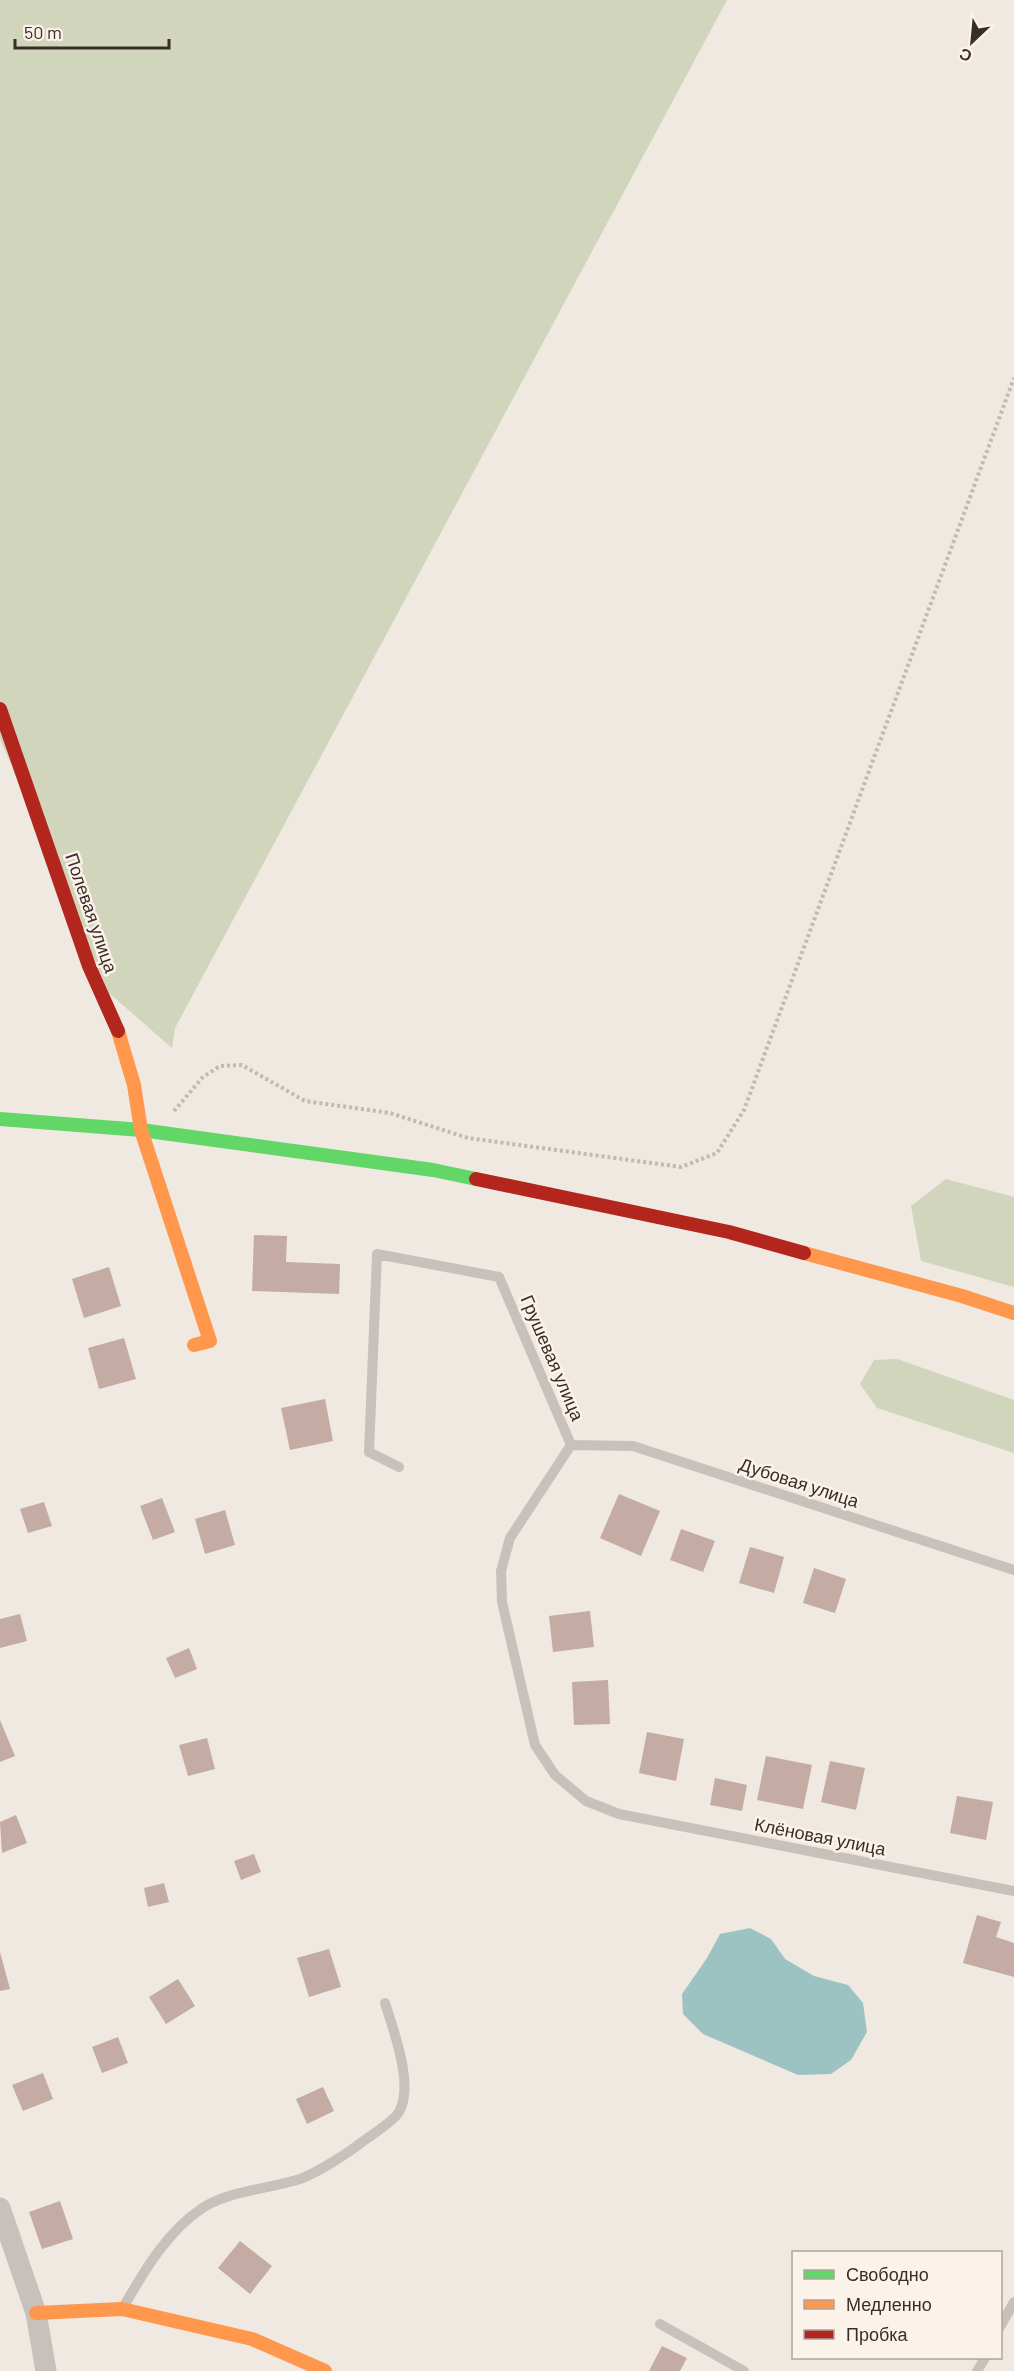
<svg xmlns="http://www.w3.org/2000/svg" width="1014" height="2371" font-family="Barlow,sans-serif">
<style>
.green{fill:#d1d5bb}
.water{fill:#9cc3c2}
.building{fill:#c4aba3}
.lines{fill:none;stroke-linecap:round;stroke-linejoin:round}
.path{stroke:#c1b9b3;stroke-width:4;stroke-dasharray:3 3;stroke-linecap:butt}
.lane{stroke:#c8c1bb;stroke-width:10}
.street{stroke:#c8c1bb;stroke-width:21}
.fast{stroke:#63d668;stroke-width:14}
.slow{stroke:#ff974d;stroke-width:14}
.jam{stroke:#b3261e;stroke-width:14}
.labels{text-anchor:middle;stroke-width:5;stroke-linejoin:round;paint-order:stroke}
.street-label{font-size:18px;fill:#3a2d28;stroke:#fbf3ea}
</style>
<rect width="100%" height="100%" fill="#efe9e2"/>
<!-- green -->
<path class="green" d="M0 0H727L175 1028 172 1048 109 993 0 739Z
M946 1179 1014 1197V1287L921 1261 911 1206Z
M897 1359 1014 1400V1453L877 1408 860 1384 874 1360Z"/>
<!-- water -->
<path class="water" d="M750 1928 771 1939 785 1959 814 1976 848 1985 863 2003 867 2032 851 2060 831 2074 798 2075 703 2034 683 2014 682 1994 707 1958 720 1934Z"/>
<!-- building -->
<path class="building" d="M254 1235 287 1236 286 1262 340 1264 339 1294 252 1291Z
M109 1267 121 1306 84 1318 72 1279Z
M124 1338 136 1379 99 1389 88 1348Z
M325 1399 333 1441 290 1450 281 1408Z
M619 1494 660 1511 641 1556 600 1538Z
M162 1498 175 1532 153 1540 140 1506Z
M44 1502 52 1526 28 1533 20 1509Z
M225 1510 235 1545 205 1554 195 1519Z
M681 1529 715 1541 703 1572 670 1560Z
M750 1547 784 1557 774 1593 739 1583Z
M814 1568 846 1579 835 1613 803 1603Z
M590 1611 594 1647 553 1652 549 1616Z
M20 1614 27 1641 0 1648V1619Z
M189 1648 197 1669 175 1678 166 1658Z
M608 1680 610 1724 574 1725 572 1682Z
M0 1720 15 1756 0 1762Z
M647 1732 684 1739 676 1781 639 1773Z
M207 1738 215 1769 188 1776 179 1745Z
M766 1756 812 1765 803 1809 757 1800Z
M830 1761 865 1768 856 1810 821 1802Z
M715 1778 747 1785 742 1811 710 1805Z
M957 1796 993 1802 986 1840 950 1833Z
M16 1815 27 1843 2 1853 0 1822Z
M254 1854 261 1872 241 1880 234 1861Z
M164 1883 169 1902 148 1907 144 1888Z
M977 1915 1001 1922 996 1937 1014 1943V1977L963 1963Z
M329 1949 341 1987 309 1997 297 1958Z
M0 1952 10 1989 0 1991Z
M178 1979 195 2006 166 2024 149 1997Z
M118 2037 128 2063 102 2073 92 2047Z
M43 2073 53 2099 23 2111 12 2085Z
M323 2087 334 2111 307 2124 296 2099Z
M60 2201 73 2239 42 2249 29 2212Z
M240 2241 272 2266 250 2294 218 2268Z
M662 2346 687 2358 680 2371H649Z"/>
<g class="lines">
<!-- path -->
<path class="path" d="M174 1111 203 1077 220 1066 242 1065 305 1101 390 1113 468 1138 681 1167 717 1153 744 1110 1014 378"/>
<!-- lane -->
<path class="lane" d="M571 1445 633 1446 1014 1570
M399 1467 369 1452 377 1254 499 1277 571 1445 510 1538 501 1571 502 1602 535 1745 555 1775 586 1801 619 1814 1014 1891
M124 2306C144 2271 168 2230 204 2207 232 2190 269 2189 300 2179 317 2173 348 2153 362 2142 373 2134 386 2126 395 2117 418 2094 393 2029 385 2003
M660 2324 744 2371
M1000 2327 1014 2302
M977 2371 985 2358"/>
<!-- street -->
<path class="street" d="M0 2208 36 2313 46 2371"/>
<!-- fast -->
<path class="fast" d="M0 1119 141 1130 433 1170 476 1179"/>
<!-- slow -->
<path class="slow" d="M118 1031 134 1085 141 1130 210 1341 194 1345
M804 1253 962 1296 1014 1313
M36 2313 122 2309 252 2339 325 2371"/>
<!-- jam -->
<path class="jam" d="M0 709 89 966 118 1031
M476 1179 729 1232 804 1253"/>
</g>
<g class="labels">
<!-- street labels -->
<g class="street-label">
<text transform="translate(91 913) rotate(71)" y="6">Полевая улица</text>
<text transform="translate(552 1358) rotate(67)" y="6">Грушевая улица</text>
<text transform="translate(799 1483) rotate(18)" y="6">Дубовая улица</text>
<text transform="translate(820 1837) rotate(11)" y="6">Клёновая улица</text>
</g>
</g>
<!-- legend -->
<rect x="792" y="2251" width="210" height="108" fill="#fbf3ea" stroke="#aea49c" stroke-width="1.5"/>
<rect x="804" y="2270" width="30" height="9" fill="#63d668" stroke="#aea49c" stroke-width="1.5"/>
<text x="846" y="2281" font-size="18" fill="#3a2d28">Свободно</text>
<rect x="804" y="2300" width="30" height="9" fill="#ff974d" stroke="#aea49c" stroke-width="1.5"/>
<text x="846" y="2311" font-size="18" fill="#3a2d28">Медленно</text>
<rect x="804" y="2330" width="30" height="9" fill="#b3261e" stroke="#aea49c" stroke-width="1.5"/>
<text x="846" y="2341" font-size="18" fill="#3a2d28">Пробка</text>
<!-- north arrow -->
<g transform="translate(972 42) rotate(206)" stroke="#fbf3ea" stroke-width="4.5" paint-order="stroke">
<path d="M0-4.5L10 22L0 15L-10 22Z" fill="#3a2d28"/>
<text y="-9" font-size="16" font-weight="bold" text-anchor="middle" fill="#3a2d28">С</text>
</g>
<!-- scale -->
<path d="M15 39v9h154v-9" fill="none" stroke="#3a2d28" stroke-width="3"/>
<text x="24" y="39" font-size="18" fill="#3a2d28" stroke="#fbf3ea" stroke-width="4.5" paint-order="stroke">50 m</text>
</svg>
